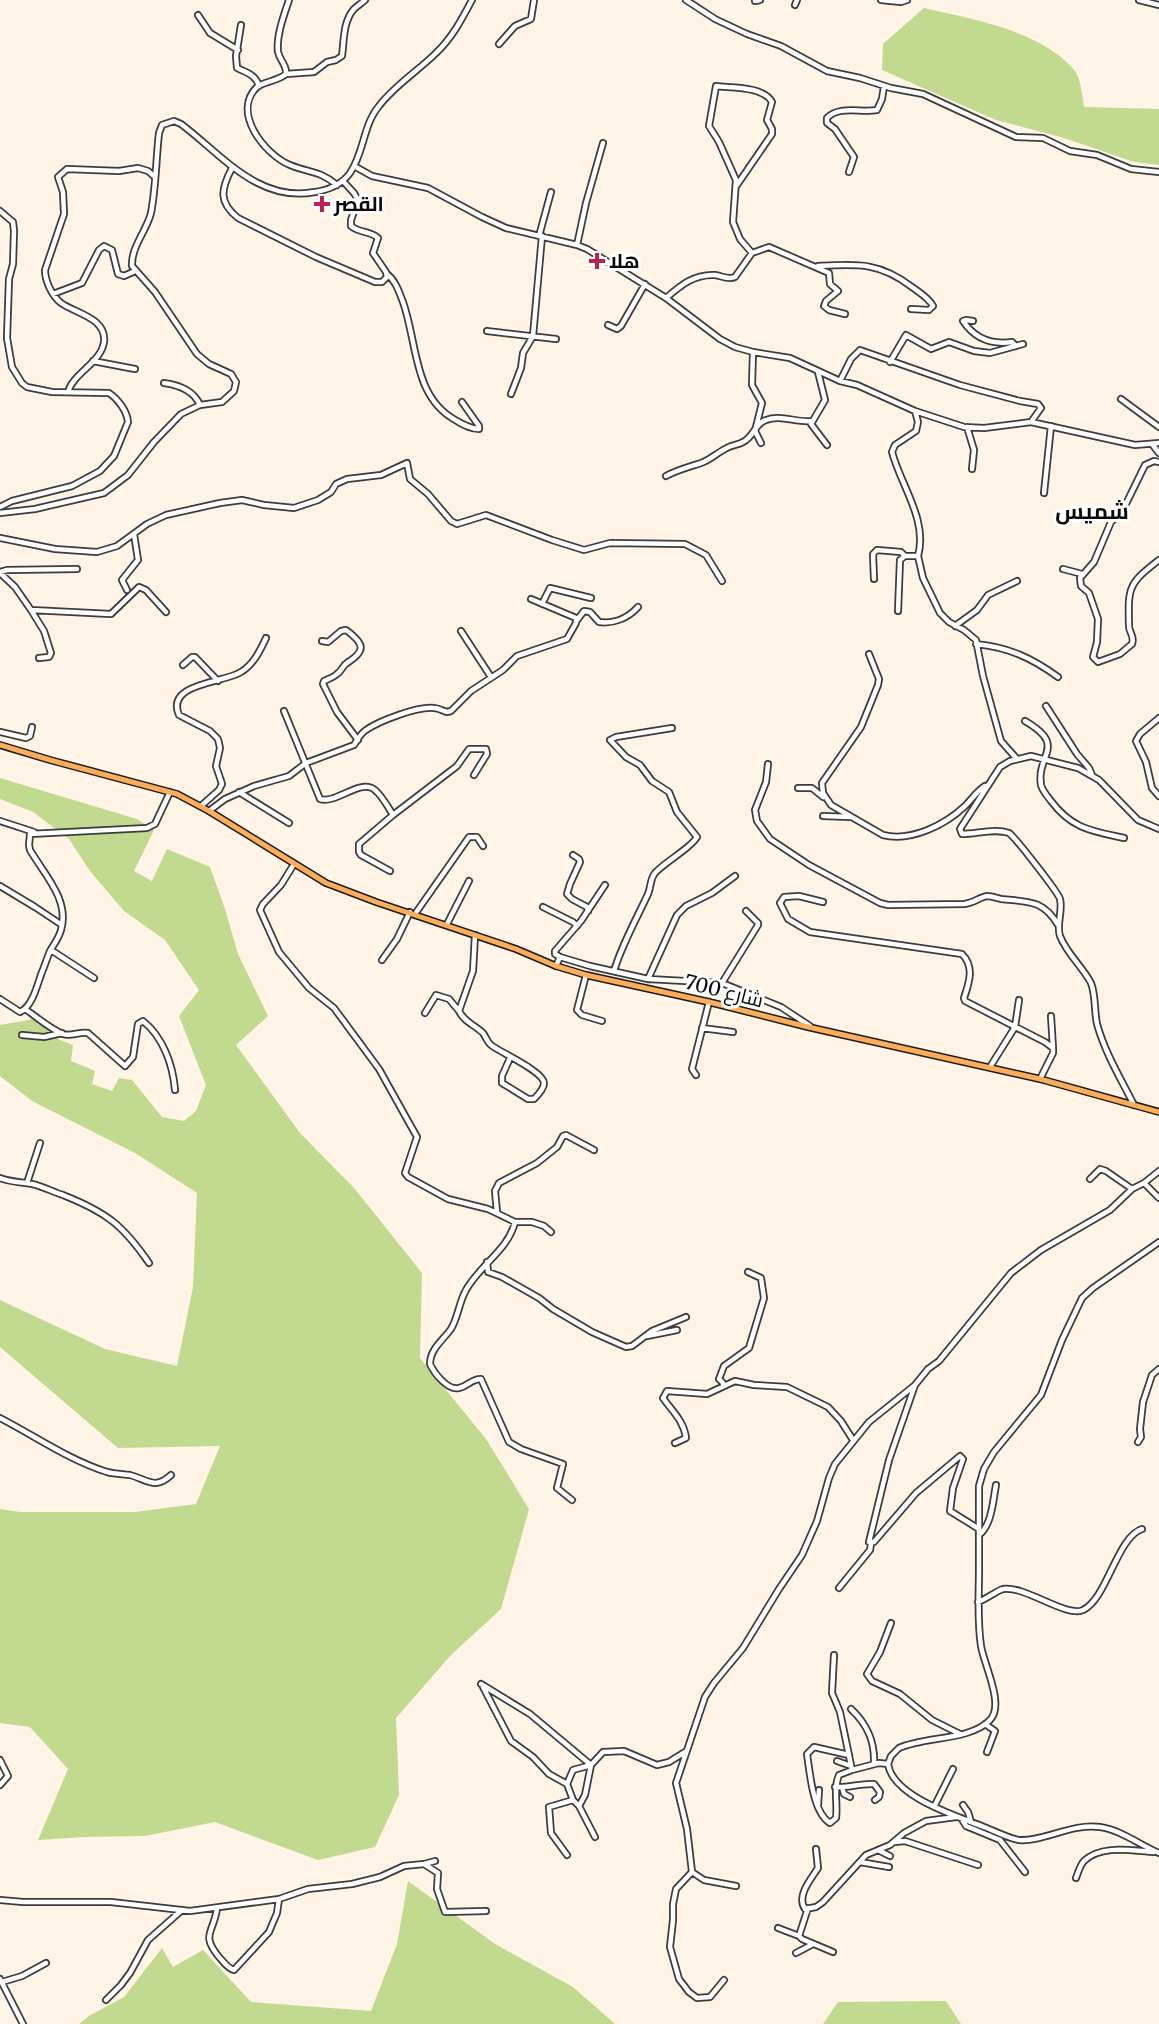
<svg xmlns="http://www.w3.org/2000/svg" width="1159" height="2024" font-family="Merriweather,Cairo,serif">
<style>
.forest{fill:#c2d990}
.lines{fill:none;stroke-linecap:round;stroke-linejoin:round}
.minor-casing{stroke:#3c3c3c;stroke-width:8}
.major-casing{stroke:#1a1a1a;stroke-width:8}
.minor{stroke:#fff;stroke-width:4.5}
.major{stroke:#faae5a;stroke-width:5}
.poi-dot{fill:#b9224c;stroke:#fff;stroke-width:2}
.labels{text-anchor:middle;stroke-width:6;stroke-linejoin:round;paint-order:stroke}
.poi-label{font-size:20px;font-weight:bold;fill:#090909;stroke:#fff;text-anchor:start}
.street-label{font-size:20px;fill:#090909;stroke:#fff}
.quarter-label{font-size:22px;font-weight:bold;fill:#090909;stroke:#fff}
</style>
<rect width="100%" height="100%" fill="#fff4e6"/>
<!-- forest -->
<path class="forest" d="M924 8C972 19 1043 31 1075 71 1081 79 1082 96 1084 107L1159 109V165L1134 162 1064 138 996 120 882 70 883 44Z
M0 778 137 819 154 830 134 871 152 881 167 849 210 867 225 909 238 954 268 1016 236 1045 300 1133 354 1188 422 1273 420 1358 486 1439 529 1509 501 1609 451 1655 396 1718 399 1795 375 1847 318 1860 215 1822 145 1836 84 1837 38 1840 68 1769 30 1727 0 1723V1509L20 1512H135L196 1504 220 1446 118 1448 0 1347V1300L105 1349 177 1366 193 1287 197 1193 135 1153 32 1101 0 1076V1025L34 1019 60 1040 73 1045 71 1061 95 1071 92 1084 112 1091 119 1078 132 1080 162 1117 184 1121 196 1111 206 1085 179 1016 199 990 165 940 124 911 90 871 69 839 33 812 0 799Z
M408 1881 495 1944 573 1987 615 2024H79L89 2016 124 1997 162 1948 173 1967 203 1950 251 2002 371 2011 397 1944Z
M946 2001 961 2024H823L838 2002Z"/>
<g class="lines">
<defs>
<path id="minor" d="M289 0C284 15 276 36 278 52 280 61 287 65 286 74 278 81 263 82 257 87 231 112 265 155 290 165 309 173 319 170 337 185
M686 0 715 19 747 34 781 46 827 71 860 78 891 88 923 94 1016 137 1043 138 1070 151 1097 155 1131 169 1159 172
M881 0 901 2 907 0
M1139 0 1159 5
M755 1 760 0
M795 5 797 0
M198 15 210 33 238 50
M241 25 236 56 237 68C247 73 255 74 259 86
M499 44 515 26 531 19 534 0
M286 74 314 72 327 62 336 60 342 56C344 41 343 21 354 9 357 6 362 3 365 0
M354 166 372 176 428 188 482 217 506 228 577 245 587 249 666 298 720 339 735 347 753 352 790 358 840 381 857 385 915 411 918 422 916 431 895 445 892 452C901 486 928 520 918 556H905L900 560 898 611
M232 168C221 189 218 202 238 218L316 257 375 282H382L387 277 386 272 373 253 378 238C371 231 359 233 351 226V220L358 200 354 193 343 181
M849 172 854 157 835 129 827 123V118C839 105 861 113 877 110L882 99 884 86
M737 185 772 134V129L767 120 772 102C763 86 732 88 716 86L709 126 719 142 736 180 733 222 740 239 752 253 769 247 829 273 830 284 838 291 826 301 824 306 829 310 845 314
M0 211 13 222 14 231 13 264 9 279 7 338 12 367 22 383 27 387 52 392 109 393C118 399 127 411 128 422L114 456 100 471 72 486 12 501 0 507
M539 236 551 192
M577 245 586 203 603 143
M818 266C858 264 879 262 912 287 920 293 929 298 933 306L929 310 911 309
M387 274C396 281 399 292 403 302 418 345 413 398 457 421 464 425 471 429 479 429V426L462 402
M53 294 82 283 99 250 104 246 112 250 118 274 124 276 135 271
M666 298C681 285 694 274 715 275 722 276 728 280 735 277L752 253
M973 321 966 320 963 321C975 339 991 345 1012 342L1016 346
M608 325 617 329 621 326 645 284
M487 331 556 339
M753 352 752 385 762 403 755 431 761 443
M93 361 135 369
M890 362 906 335 931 349 949 342 974 351 990 353 1023 344
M818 372 825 400 811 424 827 445
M840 381 851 359 860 350 960 385 1020 401 1038 404 1041 408 1031 422
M164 383C179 385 194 391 200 405
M68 392C73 373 101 363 104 342 107 318 75 313 61 303 52 296 45 281 45 270L64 214 63 192 58 177 67 169 119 171 138 168 148 171 155 177
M511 394 521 368 523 353 533 336 542 236
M1121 399 1159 427
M915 411 964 427 984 428 1031 422 1135 445 1159 443
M967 427 974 450 972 469
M1152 444 1159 453
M1159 462 1154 461 1145 465 1122 512 1111 522 1094 562 1080 578 1081 586 1089 593 1098 619 1097 642 1093 657 1098 662 1120 654 1132 644C1135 636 1129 633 1129 626 1128 587 1128 584 1159 560
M666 476C677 470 689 467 701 463 710 460 717 453 725 449 731 445 738 445 743 442 754 437 754 424 766 420 781 414 796 423 812 421
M1044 493 1051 426
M0 513 35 509 104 493 128 475 154 442 181 414 200 405 222 402 234 391 236 382 231 374 209 364 197 354 155 292 132 266C131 247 147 230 151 213 156 187 156 159 159 133L162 125 174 121 181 124C221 154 258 203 315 192 328 190 342 184 350 173 364 153 363 125 379 106 395 85 418 71 436 53 452 38 462 19 472 0
M0 538 55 549 97 552 117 546 147 524 166 515 220 503 242 500 264 505 294 508 318 500 331 492 336 484 347 479 381 475 407 463 410 479 428 494 451 521 457 524 486 515 552 540 584 550 610 543 685 544 706 555 722 581
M918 556 923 578 940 613 949 622 964 630 976 640 983 676 1001 741 1017 759
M1063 569 1082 574
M0 572 7 570 77 569
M0 573 15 587 31 610 111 614 139 587 146 590 166 612
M874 579 873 554 877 550 901 552 905 556
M127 590 122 580 138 560 134 534
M542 604 550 588 591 598
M31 610 44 631 51 653 49 657 39 658
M577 620 584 611 590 612 599 622C614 624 628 618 638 607
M955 626 977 610 988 595 1017 581
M461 631 491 677
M322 641 328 642 341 631 346 630C365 644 366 651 347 663 342 666 342 671 337 674 334 677 328 679 324 681L323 684 337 712 358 740
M976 644C1008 647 1032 658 1058 677
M869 654 879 679 878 685 861 727 822 783 823 793 831 805 883 835C911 842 945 825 965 806 972 799 977 791 985 786
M183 665 192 657H195L218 681
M1046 706 1077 754 1089 768 1092 775
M284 711 320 799C335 804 358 781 372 788 380 792 388 807 393 815
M1159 718 1140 734 1136 741 1146 762 1152 788 1159 796
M1025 721C1068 746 1036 754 1041 785 1042 790 1047 796 1051 801 1072 829 1092 831 1124 838
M0 732 26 738 30 736 32 727
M768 764 766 782 755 810 757 821 770 839 809 865 880 903 888 905 964 904C974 903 980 897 987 896 991 896 997 898 1001 899 1027 902 1043 899 1058 925
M798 788H812L823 797
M239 792 289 823
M201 806 219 790 222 784 216 766 220 748 218 739 210 731 179 715C165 683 224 683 241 672 253 665 260 651 266 638
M209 811 225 799 254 786 289 776 306 763 354 745C358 739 360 734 366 730 379 721 418 706 434 708 438 708 443 711 447 712L451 711 471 691 503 670 517 656 567 639 576 623V618L531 599
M823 816 850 817
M0 821 34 832
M573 855 579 859 580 862 570 884 567 894 572 899 587 907 588 911
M294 864 281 885 263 904 260 910 279 952 309 988 334 1008 379 1069 417 1137 405 1173 408 1177 448 1199 488 1209 515 1222H532L544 1226 551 1232
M390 871 361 855 359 852V844L393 815 457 766 469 749H486L487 754 474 775
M0 886 35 907 62 925
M823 902 799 896 784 897 780 903 788 919 810 932 962 954C975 967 969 983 964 998L965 1001 1045 1042 1053 1048V1053L1040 1079
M543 907 573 922 577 926
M415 914 469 837H477L483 846
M447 924 469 881
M475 935 473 971 459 1011C464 1022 475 1025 483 1033 486 1037 487 1042 491 1045 501 1053 543 1071 544 1083 544 1089 538 1095 534 1099H528L502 1083V1076L510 1058
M51 950 94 978
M560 957 555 954V951L581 921 605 885
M382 960 397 939 410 912
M556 966 560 957 590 966 648 979 722 983 781 1007 810 1026
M614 971C622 944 636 920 648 894 651 887 650 879 655 873 666 861 691 848 697 837L677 812 669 792 652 781 640 765 626 757 610 740 616 737 672 728
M586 975 577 1010 582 1015 602 1021
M648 979 677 915 686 906 712 893 735 876
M722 983 758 925V923L746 911
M0 999 20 1012C33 1006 37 985 42 972 45 965 47 958 50 951 54 944 59 938 61 930 70 900 44 874 30 850L29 845 30 834 147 828 155 824 170 792
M25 1009C37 1017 50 1029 63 1034 71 1037 80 1031 88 1033L125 1066 133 1057 138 1024 143 1021C163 1037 173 1065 175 1090
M425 1013 436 995 449 999 459 1011
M1051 1016 1053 1048
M702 1028 733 1032
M22 1035 44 1037 62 1033
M990 1067 1015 1027 1019 1000
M696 1075 692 1069 709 1002
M1134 1105C1121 1079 1105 1053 1097 1024 1094 1010 1096 996 1091 983 1082 966 1067 954 1060 936 1056 924 1063 912 1060 899 1058 892 1014 836 1009 833 995 828 977 834 962 834L960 829 1000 767 1010 761 1031 756 1078 768 1099 780 1138 820 1159 829
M0 1178C11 1182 21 1182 32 1184 42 1186 53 1192 63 1195 106 1212 123 1225 149 1263
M1090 1179 1100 1169 1106 1171 1132 1189
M27 1183 40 1143
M1144 1183 1159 1198
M497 1212 495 1191 499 1183 537 1163 557 1147 563 1136 566 1135 594 1150
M515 1222C509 1249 479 1266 466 1290 459 1302 458 1318 451 1329 443 1340 430 1349 430 1364 434 1373 448 1391 459 1388 468 1386 471 1379 481 1379L509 1442 521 1449 563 1464 557 1488 572 1500
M1159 1242 1093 1288 1082 1298 1062 1340 1041 1395 994 1452 984 1469 979 1486C979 1513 979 1541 979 1568 979 1594 977 1620 981 1646 984 1665 1005 1705 990 1720 970 1741 925 1736 899 1748L891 1756 888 1764C893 1797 957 1816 984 1827 995 1831 1007 1838 1019 1840 1043 1842 1072 1823 1100 1827 1121 1830 1140 1845 1159 1853
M487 1262 488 1272 502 1277 539 1298 553 1309 592 1332 626 1347 632 1346 652 1331 686 1317
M647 1336 677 1330
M915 1385 889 1460 869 1542H874L916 1493 960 1456 963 1459 953 1488 950 1511 979 1529
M723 1386V1383L719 1379 724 1366 749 1348 764 1298 761 1278 748 1272
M0 1418C35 1436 69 1460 107 1472 115 1474 122 1474 130 1475 148 1480 155 1490 171 1475
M1138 1442 1141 1437 1140 1429 1143 1402 1152 1375 1159 1369
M675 1443 686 1438C684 1421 672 1411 663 1398L667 1391 707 1394 735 1381 754 1385 787 1387 828 1407 841 1421 853 1440
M979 1535C992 1525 993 1500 996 1485
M839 1588 870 1550 871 1544
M978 1602C987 1599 996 1591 1003 1589 1024 1585 1067 1618 1083 1610 1107 1599 1117 1537 1142 1529
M891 1623 880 1652 867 1674 872 1681 900 1694 932 1720 960 1734
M834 1655 832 1693 840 1712 852 1770 879 1763 888 1764
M481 1684 530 1714 591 1765
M483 1687 511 1741 533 1757 549 1774 567 1784
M851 1709C868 1725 875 1742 874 1764
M985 1724 995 1731 987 1752
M849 1755 814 1747 807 1754C810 1774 813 1813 830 1823L836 1818C838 1803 833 1789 839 1775L852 1770
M0 1760 8 1776 0 1785
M837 1761 851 1766
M591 1765 573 1770 567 1784 573 1800 579 1806 585 1795 591 1765 603 1752 624 1751 657 1765 669 1762 685 1752
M835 1787C849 1788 861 1783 874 1784L880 1792 879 1797 875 1800
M842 1787 844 1794 850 1797
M818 1805 819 1790
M963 1805 968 1812 971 1822
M579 1806 595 1837
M934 1807 953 1769
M961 1818 966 1826 1000 1840 1025 1872
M895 1842 905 1841 978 1865
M816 1849 818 1868C811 1879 796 1896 805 1909L816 1907 823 1902 866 1855 890 1845 904 1833 926 1821 956 1817
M878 1850 890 1856
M567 1855 551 1833 549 1807 573 1800
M860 1862 889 1867
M424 1864 435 1861
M692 1872 704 1880 736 1886
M1076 1878C1078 1873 1080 1865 1084 1861 1102 1844 1133 1851 1154 1852
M0 1900 23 1902H111L190 1911 279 1899 308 1889 352 1884 380 1877 404 1866 424 1864 438 1873 437 1889 445 1912 486 1911
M217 1908C214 1933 200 1934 219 1957 224 1962 227 1968 234 1970L269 1932 277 1913 279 1899
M808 1908 799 1936 802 1939 833 1952
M778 1928 799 1936
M796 1953 813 1944
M0 1979 23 2024
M724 1980 710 1997 697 1998 689 1992 679 1979 670 1947 673 1920V1904L676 1889 692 1872 687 1829 676 1783 705 1697 714 1683 743 1648 779 1589 802 1555 817 1521 829 1478 835 1464 869 1422 915 1385 928 1369 939 1361 1011 1273 1041 1250 1110 1210 1132 1189 1144 1183 1159 1171
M2 1982 22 1976 46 1963
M106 2000 121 1985 130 1973 148 1940 182 1910"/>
<path id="major" d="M0 745 50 760 177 794 209 811 326 883 376 902 516 949 556 966 586 975 709 1002 808 1027 1040 1079 1159 1112"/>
</defs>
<!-- minor casing -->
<use href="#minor" class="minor-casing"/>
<!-- major casing -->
<use href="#major" class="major-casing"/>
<!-- minor -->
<use href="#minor" class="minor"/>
<!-- major -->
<use href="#major" class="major"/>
</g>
<!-- markers -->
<g class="poi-dot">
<path d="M319 195h6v6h6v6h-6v6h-6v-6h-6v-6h6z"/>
<path d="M594 252h6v6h6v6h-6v6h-6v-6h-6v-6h6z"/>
</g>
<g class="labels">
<!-- poi labels -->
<g class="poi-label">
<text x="334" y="211">القصر</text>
<text x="609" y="268">هلا</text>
</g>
<!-- street labels -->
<g class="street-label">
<text transform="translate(724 991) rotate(14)" y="7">شارع 700</text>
</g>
<!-- quarter labels -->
<g class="quarter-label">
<text x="1092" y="519">شميس</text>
</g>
</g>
</svg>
